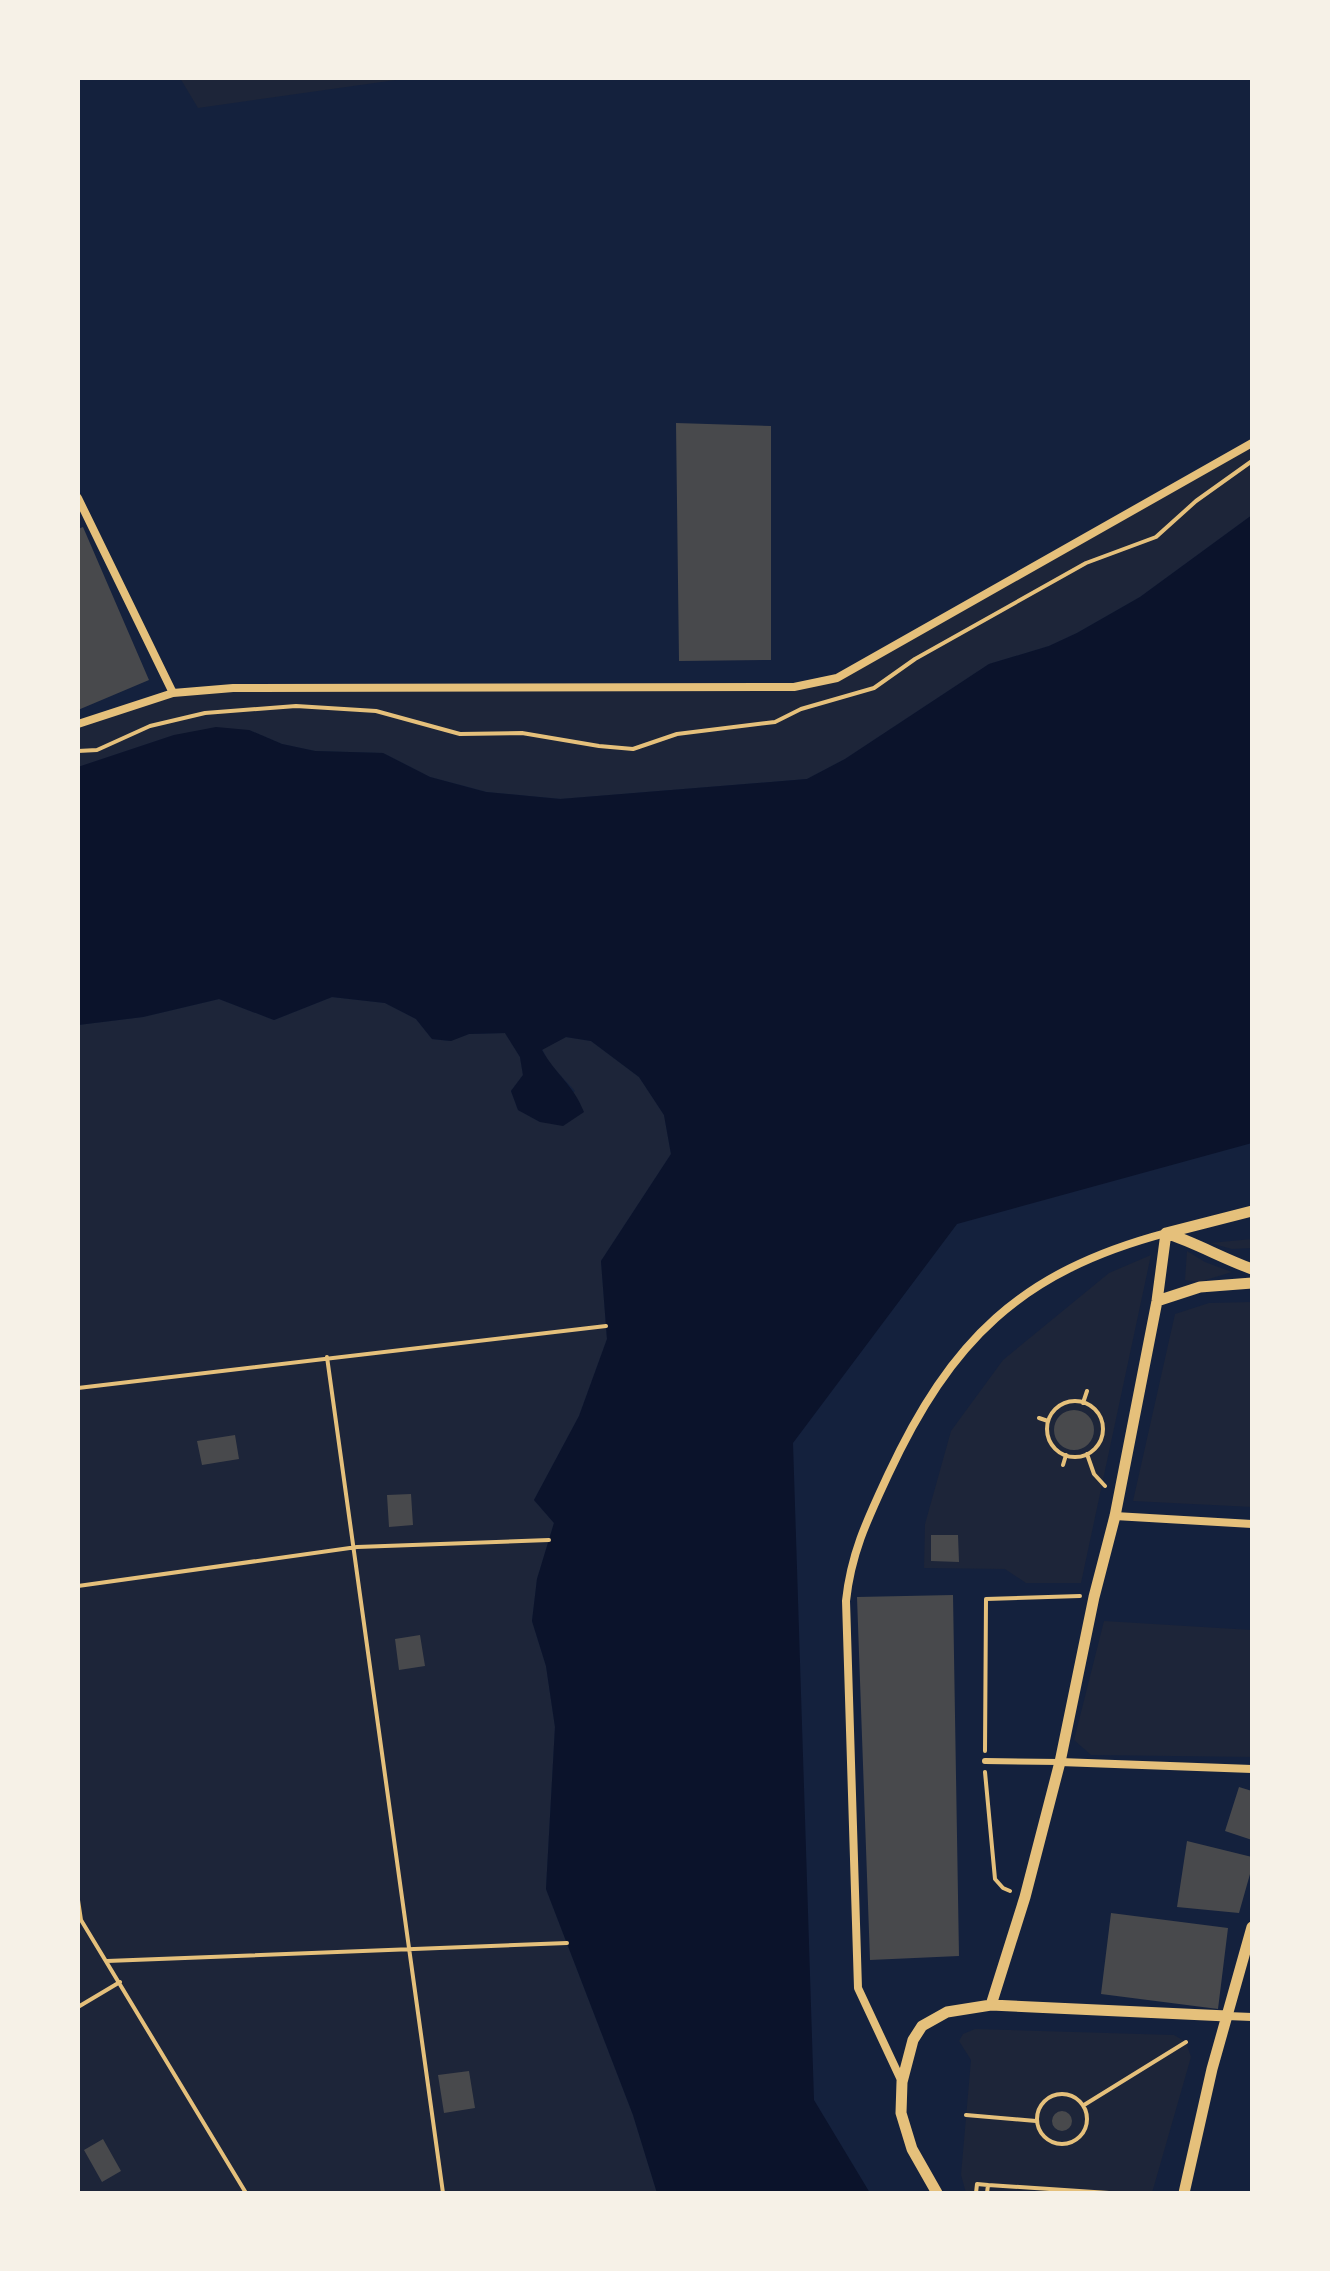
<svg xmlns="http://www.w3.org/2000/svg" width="1330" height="2271" font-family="'Alegreya Sans',sans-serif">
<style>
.green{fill:#1d2539}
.water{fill:#0b132b}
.building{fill:#48494c}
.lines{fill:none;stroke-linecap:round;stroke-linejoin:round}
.path{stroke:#e5c07b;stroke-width:4}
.pedestrian{stroke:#e5c07b;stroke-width:6}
.minor{stroke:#e5c07b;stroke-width:8}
.secondary{stroke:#e5c07b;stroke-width:11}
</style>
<rect width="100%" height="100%" fill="#14213d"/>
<!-- green -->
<path class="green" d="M180 78H410L198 108Z
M1252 443V515L1140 597 1077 633 1049 646 989 664 845 759 807 779 561 799 487 792 430 777 383 753 315 751 282 744 249 730 174 735 78 767V724L173 693 233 688 794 687 837 678Z
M332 997 385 1003 416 1019 432 1039 450 1041 469 1034 505 1033 520 1057 523 1075 511 1091 518 1110 540 1122 575 1091 550 1064 542 1049 566 1037 591 1041 639 1077 664 1115 671 1154 601 1261 607 1339 579 1416 534 1500 554 1523 537 1579 532 1621 546 1666 555 1727 546 1889 633 2115 657 2193H78V1025L143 1017 219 999 274 1020Z
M1252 1239V1248L1232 1249 1210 1243Z
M1187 1251 1205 1262 1232 1272 1199 1282 1185 1280Z
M1151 1255 1081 1583H1026L1005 1569 924 1568 925 1524 951 1431 1003 1360 1109 1273Z
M1252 1302V1507L1133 1501 1175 1314 1209 1303Z
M1104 1621 1252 1630V1757L1091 1755 1074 1740Z
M975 2029 1174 2035 1186 2042 1191 2057 1152 2193H966L961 2175 971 2060 959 2041 963 2034Z"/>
<!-- water -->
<path class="water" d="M1252 515V1143L957 1224 793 1443 814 2100 870 2193H657L633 2115 546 1889 555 1727 546 1666 532 1621 537 1579 554 1523 534 1500 579 1416 607 1339 601 1261 671 1154 664 1115 639 1077 591 1041 566 1037 542 1050C556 1075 573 1084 584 1112L563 1126 540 1122 518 1110 511 1091 523 1075 520 1057 505 1033 469 1034 451 1041 432 1039 416 1019 385 1003 332 997 274 1020 219 999 143 1017 78 1025V767L174 735 216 727 249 730 282 744 315 751 383 753 430 777 486 792 560 799 807 779 845 759 989 664 1049 646 1077 633 1140 597Z"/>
<!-- building -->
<path class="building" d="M676 423 771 426V660L679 661Z
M83 527 149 680 78 710V529Z
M1054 1430a20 20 0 1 1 40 0a20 20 0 1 1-40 0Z
M235 1435 239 1459 202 1465 197 1441Z
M411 1494 413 1525 389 1527 387 1495Z
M931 1535H958L959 1562 931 1561Z
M953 1595 959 1956 870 1960 857 1597Z
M420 1635 425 1666 399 1670 395 1639Z
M1239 1787 1252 1791V1840L1225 1831Z
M1187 1841 1252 1857V1867L1239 1913 1177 1907Z
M1111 1913 1228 1928 1218 2009 1101 1994Z
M469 2071 475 2108 444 2113 438 2075Z
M1052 2121a10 10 0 1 1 20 0a10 10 0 1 1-20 0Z
M103 2139 121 2171 102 2182 84 2150Z"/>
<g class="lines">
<!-- path -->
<path class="path" d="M78 751 97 750 150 726 205 713 296 706 376 711 460 734 522 733 599 746 633 749 677 734 775 722 801 709 874 688 915 659 1086 563 1156 537 1196 501 1252 461
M327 1357 443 2193
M78 1388 606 1326
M1047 1429a28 28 0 1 1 56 0a28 28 0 1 1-56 0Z
M1083 1403 1087 1391
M1039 1418 1048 1421
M1087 1454 1094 1474 1105 1486
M1063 1465 1066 1455
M78 1586 357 1547 549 1540
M985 1751 986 1599 1080 1596
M985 1772 995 1879 1003 1888 1010 1891
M78 1900 81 1920 246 2193
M107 1961 567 1943
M78 2007 120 1982
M1037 2119a25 25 0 1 1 50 0a25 25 0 1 1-50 0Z
M1084 2105 1186 2042
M966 2115 1036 2121
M976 2193 977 2184 988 2185
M987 2193 988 2185 1109 2193"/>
<!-- pedestrian -->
<path class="pedestrian" d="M985 1761 1060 1762"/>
<!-- minor -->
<path class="minor" d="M78 498 173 693
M78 724 173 693 233 688 794 687 837 678 1252 443
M1115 1516 1252 1524
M1060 1762 1252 1769
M1227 2016 1252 2017
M902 2082 858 1988 846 1601C851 1553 868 1518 888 1475 951 1340 1020 1272 1166 1233"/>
<!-- secondary -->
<path class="secondary" d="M1166 1233C1196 1243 1222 1258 1252 1269
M1166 1233 1252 1211
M1157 1301 1200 1287 1252 1283
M991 2005 1025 1897 1060 1762 1094 1597 1115 1516 1157 1301 1166 1233
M937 2193 912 2149 901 2113 902 2082 913 2040 922 2026 947 2012 991 2005 1227 2016
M1184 2193 1212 2069 1252 1927"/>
</g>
<!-- border -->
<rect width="1330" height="2271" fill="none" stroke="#f6f1e7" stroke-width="160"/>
</svg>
